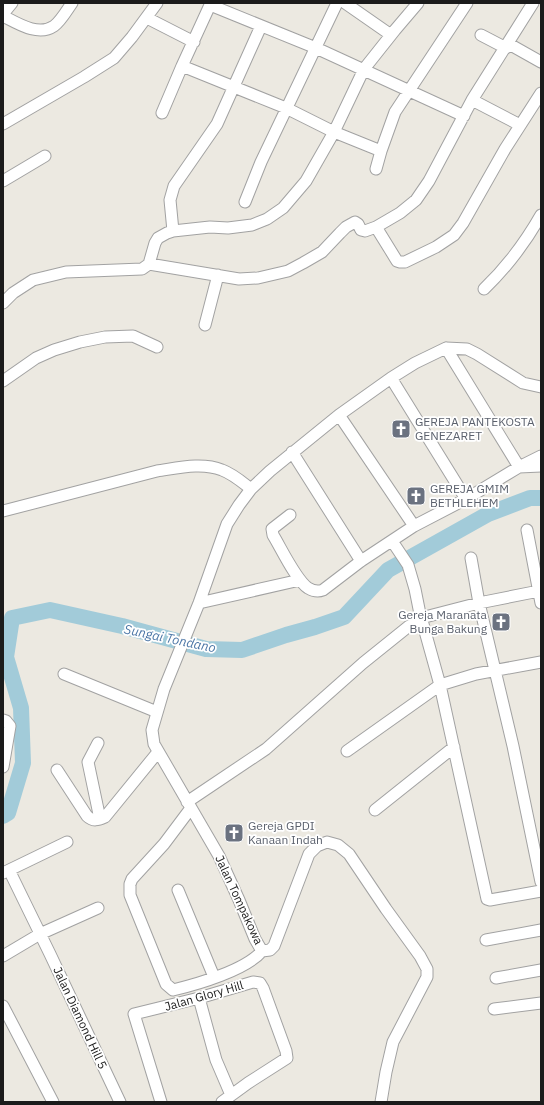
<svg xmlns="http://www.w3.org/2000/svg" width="544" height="1105" font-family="'IBM Plex Sans',sans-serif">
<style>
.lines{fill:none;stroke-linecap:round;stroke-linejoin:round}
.river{stroke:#a2cbd9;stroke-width:16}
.minor-casing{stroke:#a2a2a2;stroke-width:13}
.minor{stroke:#fff;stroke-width:11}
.labels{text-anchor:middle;stroke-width:3.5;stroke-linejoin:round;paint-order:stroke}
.worship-label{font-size:12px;fill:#5b616d;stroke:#fff;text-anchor:start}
.street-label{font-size:12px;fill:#1b1b1b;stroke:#fff}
.water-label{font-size:13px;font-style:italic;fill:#4c76a6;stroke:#fff}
</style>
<rect width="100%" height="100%" fill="#ece9e1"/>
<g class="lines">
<!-- river -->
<path class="river" d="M3 816 8 813 23 763 21 708 6 657 12 618 50 610 122 626 206 649 242 650 286 635 315 627 344 617 388 570 488 514 530 498H541"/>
<defs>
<path id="minor" d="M345 3 391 35
M3 14 12 3
M3 16C17 23 38 37 54 26 61 21 67 10 72 3
M147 18 194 42
M481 35 506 48
M509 44 541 62
M472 100 520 125
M162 113 182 66
M3 124 84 77 114 58 132 37 157 3
M381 151 334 132 286 108 182 66 210 5 316 48 464 116
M376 169 381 151 395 112 467 3
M3 181 45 156
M245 202 261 162 337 3
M376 227 397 261 400 262H405L436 247 454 235 463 223 505 149 541 93
M173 231 170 200 174 186 217 124 261 26
M149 264 239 279 258 278 288 271 303 263 322 252 340 233 346 227 355 222 358 224 361 230 365 231 376 227 400 213 416 200 429 181 472 100 533 3
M484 289C507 267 525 243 541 215
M3 303 13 293 33 280 66 272 142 269 149 264 155 243 158 238 167 233 173 231 210 227 228 228 252 225 267 219 283 208 306 181 334 132 364 69 395 30 418 3
M205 325 218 275
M446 348 519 467 541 456
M391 378 466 499 519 467 541 466
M3 381 36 358 54 350 80 342 105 337 133 336 157 347
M339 415 414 526 466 499
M292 452 361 561
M3 511 157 471C178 468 202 462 222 470 233 474 242 482 251 489
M290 515 272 529 273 535C281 548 296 580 308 588 313 591 318 592 323 590L361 561 414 526
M527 530 541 603
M392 541 408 565 415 589 422 624
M471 558 479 603 513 746 541 882
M199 603 300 580
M421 618 479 603 539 591
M64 674 157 712
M3 720 6 721 10 726 3 767
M98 743 88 762 100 819
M347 751 440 685 487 899 490 900 541 891
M57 770 87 816C93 822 98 820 105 817L158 752
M187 802 266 749 363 663 409 626 416 624H423L440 685 476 674 541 662
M191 808 164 844 132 879 130 884V895L166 984 173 990C198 984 246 970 262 951
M375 810 454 747
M9 870 50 954 120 1102
M3 873 67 842
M178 890 214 977
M486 940 541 930
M3 956 40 934 98 908
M496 978 541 970
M199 998 216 1060 231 1095
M3 1006 53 1102
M494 1009 541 1003
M161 1102 134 1014 199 998 253 982 260 983 263 988 286 1051 287 1058 248 1083 222 1102
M381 1102 386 1072 393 1042 427 977V969L420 956 386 909 349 854 338 845 327 842 317 846 309 854 274 946 270 950 262 951 255 939 239 900 219 856 154 744 152 730 164 689 199 603 227 524 239 505 251 489 270 471 339 415 391 378 415 363 446 348 467 349 477 354 523 383 541 387"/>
</defs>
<!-- minor casing -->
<use href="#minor" class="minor-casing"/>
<!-- minor -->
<use href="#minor" class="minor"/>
</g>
<!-- icons -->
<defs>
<symbol id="church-square" viewBox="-11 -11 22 22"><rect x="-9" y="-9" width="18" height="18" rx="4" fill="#6b7280" stroke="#fff"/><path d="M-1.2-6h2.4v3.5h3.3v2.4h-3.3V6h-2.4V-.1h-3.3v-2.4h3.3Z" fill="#fff"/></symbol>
</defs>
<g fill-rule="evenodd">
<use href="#church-square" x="390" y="418" width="22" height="22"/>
<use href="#church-square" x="405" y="485" width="22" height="22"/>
<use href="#church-square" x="490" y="611" width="22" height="22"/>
<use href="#church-square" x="223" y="822" width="22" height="22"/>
</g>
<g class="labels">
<!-- worship labels -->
<g class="worship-label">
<text x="415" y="426">GEREJA PANTEKOSTA<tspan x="415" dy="14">GENEZARET</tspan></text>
<text x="430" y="493">GEREJA GMIM<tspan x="430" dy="14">BETHLEHEM</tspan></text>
<text x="487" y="619" text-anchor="end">Gereja Maranata<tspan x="487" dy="14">Bunga Bakung</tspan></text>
<text x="248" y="830">Gereja GPDI<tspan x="248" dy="14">Kanaan Indah</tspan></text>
</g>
<!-- street labels -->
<g class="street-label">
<text transform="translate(239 900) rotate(65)" y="4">Jalan Tompakowa</text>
<text transform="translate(204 996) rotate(-16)" y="4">Jalan Glory Hill</text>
<text transform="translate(80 1018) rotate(65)" y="4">Jalan Diamond Hill 5</text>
</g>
<!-- water labels -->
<g class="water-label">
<text transform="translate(170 638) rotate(12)" y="5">Sungai Tondano</text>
</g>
</g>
<!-- border -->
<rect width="544" height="1105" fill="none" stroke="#1b1b1b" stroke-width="8"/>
</svg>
